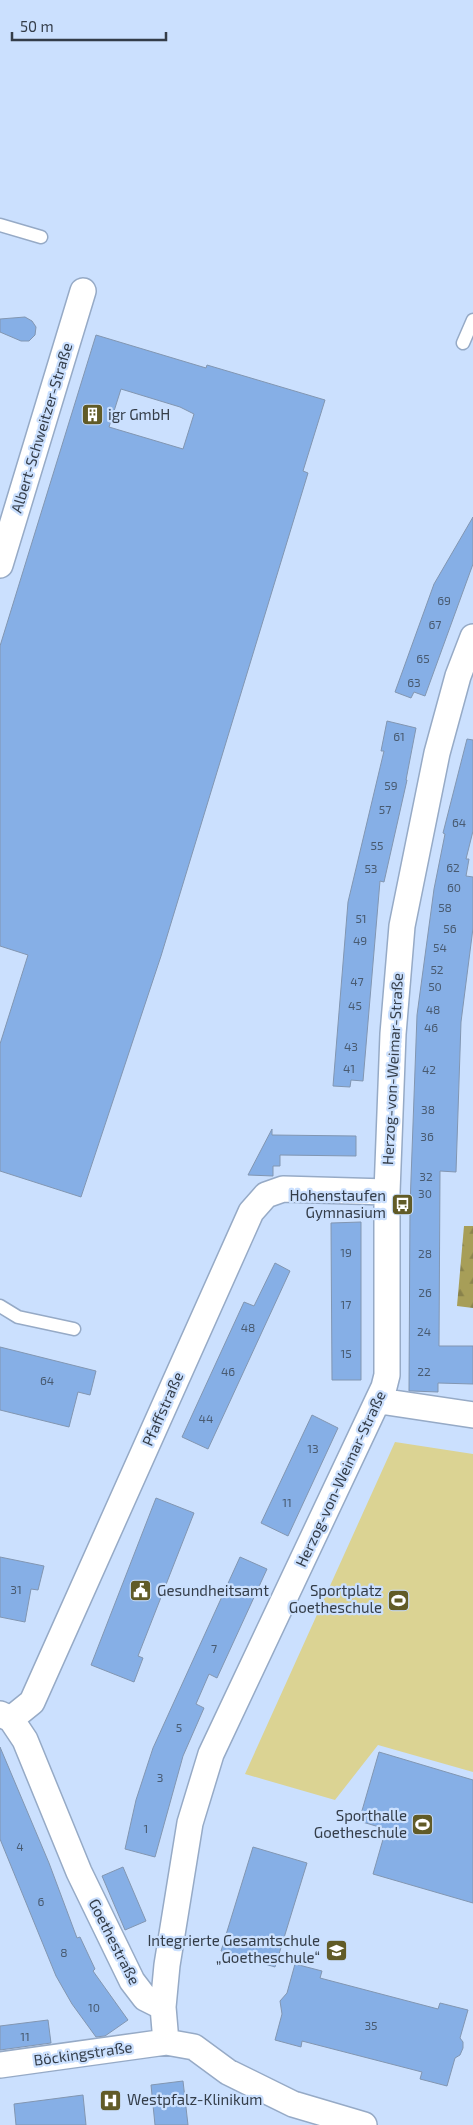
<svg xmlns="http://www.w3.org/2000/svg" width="473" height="2125" font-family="'Exo 2',sans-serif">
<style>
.forest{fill:url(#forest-firs)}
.pitch{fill:#dbd393}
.building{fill:#86afe6;stroke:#8296b1;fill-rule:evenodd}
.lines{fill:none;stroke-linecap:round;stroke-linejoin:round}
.lane-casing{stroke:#96aac6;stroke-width:15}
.street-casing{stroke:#96aac6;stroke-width:28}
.lane{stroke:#fff;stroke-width:12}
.street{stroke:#fff;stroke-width:25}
.labels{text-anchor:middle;stroke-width:4.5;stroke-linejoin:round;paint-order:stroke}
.number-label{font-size:12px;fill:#485a70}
.poi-label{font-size:15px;fill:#343d49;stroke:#cbe0fe;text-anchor:end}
.street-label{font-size:15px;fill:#343d49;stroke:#cbe0fe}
</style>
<defs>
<pattern id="forest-firs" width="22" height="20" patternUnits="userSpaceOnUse" patternTransform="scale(1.25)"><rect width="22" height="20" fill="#a79e58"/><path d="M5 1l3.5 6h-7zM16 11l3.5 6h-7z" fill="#89824b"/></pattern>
</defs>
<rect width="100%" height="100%" fill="#cbe0fe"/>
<!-- forest -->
<path class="forest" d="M464 1226H473V1308L457 1306Z"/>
<!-- pitch -->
<path class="pitch" d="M395 1442 473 1454V1772L378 1745 335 1800 245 1774Z"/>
<!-- building -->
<path class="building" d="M25 317 32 321 36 327 35 335 29 341H21L0 332V319Z
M96 335 206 368 207 365 325 400 303 471 308 473 161 956 81 1197 0 1171V1044L28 955 0 946V646ZM121 389 180 407 194 414 183 449 109 427Z
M473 517V564L425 696 414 692 411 698 395 692 434 584Z
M387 721 416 728 406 780H407L384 882 380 881 363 1081 351 1080 350 1087 333 1086 348 902 384 751H381Z
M467 739 473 740V831L466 859H469L466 876 473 877V928L461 1022 456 1172 440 1171 439 1346H473V1384L438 1383V1392L412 1391H409L410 1206 417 1015 434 889 445 834 443 833Z
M272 1129V1135L356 1136V1156L280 1155V1166H273V1176L248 1175Z
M361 1222V1380H332L331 1223Z
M275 1263 290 1271 208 1449 182 1437 244 1302 254 1306Z
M0 1347 96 1371 90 1395 78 1392 69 1427 0 1410Z
M312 1415 338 1428 288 1536 261 1523Z
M156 1498 194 1513 138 1656 143 1658 134 1682 91 1665Z
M0 1557 44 1566 38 1590 31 1589 25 1622 0 1617Z
M240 1557 267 1569 217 1678 209 1674 196 1704 204 1708 183 1756 155 1857 125 1849 136 1800 153 1748Z
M0 1747 49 1863 77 1938 80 1937 95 1969 93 1971 128 2020 105 2036 96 2037 72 2004 56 1976 0 1839Z
M379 1752 473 1780V1903L373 1874 386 1829 359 1821Z
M253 1847 307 1863 275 1967 221 1951Z
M123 1867 146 1921 125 1930 102 1876Z
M295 1964 322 1971 320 1978 438 2009 440 2003 468 2010 460 2038 463 2042V2048L460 2055 455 2058 447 2086 420 2079 422 2072 302 2041 301 2047 275 2040 282 2014 280 2001 287 1993Z
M48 2020 51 2043 0 2050V2026Z
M183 2081 188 2125H155L151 2085Z
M83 2095 86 2125H16L14 2104Z"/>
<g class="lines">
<defs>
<path id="lane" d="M0 225 41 237
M463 343 473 320
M0 1306 18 1317 74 1329"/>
<path id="street" d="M0 565 83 291
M380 1401 473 1415
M0 1714 11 1719 32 1702 251 1212 266 1195 283 1189 387 1192
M11 1719 25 1740 79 1872 132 1981 145 1998 163 2007 166 2042
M163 2007 167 1965 190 1823 211 1754 384 1387 387 1375V1192L393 1034 402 926 437 753 458 676 473 637
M0 2065 166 2042 194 2047 228 2072 293 2104 364 2125"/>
</defs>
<!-- lane casing -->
<use href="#lane" class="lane-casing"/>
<!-- street casing -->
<use href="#street" class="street-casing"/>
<!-- lane -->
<use href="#lane" class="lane"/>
<!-- street -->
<use href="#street" class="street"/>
</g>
<!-- icons -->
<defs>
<symbol id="building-square" viewBox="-11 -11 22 22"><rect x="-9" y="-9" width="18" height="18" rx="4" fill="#615b27" stroke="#cbe0fe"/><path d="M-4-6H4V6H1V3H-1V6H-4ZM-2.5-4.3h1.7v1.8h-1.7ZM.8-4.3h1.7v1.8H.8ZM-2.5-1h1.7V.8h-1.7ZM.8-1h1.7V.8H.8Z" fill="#fff"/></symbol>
<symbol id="bus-square" viewBox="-11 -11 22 22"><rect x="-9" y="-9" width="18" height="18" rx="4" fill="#615b27" stroke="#cbe0fe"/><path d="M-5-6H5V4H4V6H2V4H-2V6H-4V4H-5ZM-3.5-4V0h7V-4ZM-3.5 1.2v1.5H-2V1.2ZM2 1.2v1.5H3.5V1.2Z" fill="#fff"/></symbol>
<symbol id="civic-square" viewBox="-11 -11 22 22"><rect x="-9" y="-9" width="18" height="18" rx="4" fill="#615b27" stroke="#cbe0fe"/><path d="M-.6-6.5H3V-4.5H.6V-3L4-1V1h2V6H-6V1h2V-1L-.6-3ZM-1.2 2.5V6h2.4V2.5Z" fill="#fff"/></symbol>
<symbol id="stadium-square" viewBox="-11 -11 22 22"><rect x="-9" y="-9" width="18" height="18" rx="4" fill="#615b27" stroke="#cbe0fe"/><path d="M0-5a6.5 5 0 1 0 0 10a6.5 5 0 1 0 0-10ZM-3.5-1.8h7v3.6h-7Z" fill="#fff"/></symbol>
<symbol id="school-square" viewBox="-11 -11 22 22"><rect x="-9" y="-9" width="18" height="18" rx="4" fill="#615b27" stroke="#cbe0fe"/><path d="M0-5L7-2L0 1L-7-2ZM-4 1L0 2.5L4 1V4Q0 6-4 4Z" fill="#fff"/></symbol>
<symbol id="hospital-square" viewBox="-11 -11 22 22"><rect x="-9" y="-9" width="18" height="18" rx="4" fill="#615b27" stroke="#cbe0fe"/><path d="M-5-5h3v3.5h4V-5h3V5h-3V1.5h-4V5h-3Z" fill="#fff"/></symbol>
</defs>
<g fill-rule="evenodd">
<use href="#building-square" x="80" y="402" width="25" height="25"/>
<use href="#bus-square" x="390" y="1192" width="25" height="25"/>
<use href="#civic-square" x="128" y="1578" width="25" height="25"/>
<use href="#stadium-square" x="386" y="1588" width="25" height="25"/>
<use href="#stadium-square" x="410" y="1812" width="25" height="25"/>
<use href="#school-square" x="324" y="1938" width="25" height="25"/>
<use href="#hospital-square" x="98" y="2088" width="25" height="25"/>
</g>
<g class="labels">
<!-- number labels -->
<g class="number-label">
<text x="444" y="605">69</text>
<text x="435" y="629">67</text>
<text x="423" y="663">65</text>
<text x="414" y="687">63</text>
<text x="399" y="741">61</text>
<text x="391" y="790">59</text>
<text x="385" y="814">57</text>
<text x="459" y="827">64</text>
<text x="377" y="850">55</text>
<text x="453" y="872">62</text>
<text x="371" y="873">53</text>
<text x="454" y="892">60</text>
<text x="445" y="912">58</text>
<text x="361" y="923">51</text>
<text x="450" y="933">56</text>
<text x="360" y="945">49</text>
<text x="440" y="952">54</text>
<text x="437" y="974">52</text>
<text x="357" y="986">47</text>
<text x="435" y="991">50</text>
<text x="355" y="1010">45</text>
<text x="433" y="1014">48</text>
<text x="431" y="1032">46</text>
<text x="351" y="1051">43</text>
<text x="349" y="1073">41</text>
<text x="429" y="1074">42</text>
<text x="428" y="1114">38</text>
<text x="427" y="1141">36</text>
<text x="426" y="1181">32</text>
<text x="425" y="1198">30</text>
<text x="346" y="1257">19</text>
<text x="425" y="1258">28</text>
<text x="425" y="1297">26</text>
<text x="346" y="1309">17</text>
<text x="248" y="1332">48</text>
<text x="424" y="1336">24</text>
<text x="346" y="1358">15</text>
<text x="228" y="1376">46</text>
<text x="424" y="1376">22</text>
<text x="47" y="1385">64</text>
<text x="206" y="1423">44</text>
<text x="313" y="1453">13</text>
<text x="287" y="1507">11</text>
<text x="16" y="1594">31</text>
<text x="214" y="1653">7</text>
<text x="179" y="1732">5</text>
<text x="160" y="1782">3</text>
<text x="146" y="1833">1</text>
<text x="20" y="1851">4</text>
<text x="41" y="1906">6</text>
<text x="64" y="1957">8</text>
<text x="94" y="2012">10</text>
<text x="371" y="2030">35</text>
<text x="25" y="2041">11</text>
</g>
<!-- poi labels -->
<g class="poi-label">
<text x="108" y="420" text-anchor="start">igr GmbH</text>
<text x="386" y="1201">Hohenstaufen<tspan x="386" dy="17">Gymnasium</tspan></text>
<text x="157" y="1596" text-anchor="start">Gesundheitsamt</text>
<text x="382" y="1596">Sportplatz<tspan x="382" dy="17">Goetheschule</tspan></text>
<text x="407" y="1821">Sporthalle<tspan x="407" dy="17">Goetheschule</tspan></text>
<text x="320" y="1946">Integrierte Gesamtschule<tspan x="320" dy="17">„Goetheschule“</tspan></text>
<text x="127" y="2105" text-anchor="start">Westpfalz-Klinikum</text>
</g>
<!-- street labels -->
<g class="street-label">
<text transform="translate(42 428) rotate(-73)" y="5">Albert-Schweitzer-Straße</text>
<text transform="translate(393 1069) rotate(-87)" y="5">Herzog-von-Weimar-Straße</text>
<text transform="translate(163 1409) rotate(-66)" y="5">Pfaffstraße</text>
<text transform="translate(341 1479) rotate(-65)" y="5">Herzog-von-Weimar-Straße</text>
<text transform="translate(114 1942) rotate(63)" y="5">Goethestraße</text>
<text transform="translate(83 2054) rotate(-8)" y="5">Böckingstraße</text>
</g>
</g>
<!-- scale -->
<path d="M12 32v8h154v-8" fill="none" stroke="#343d49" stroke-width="2.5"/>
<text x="20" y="32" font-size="15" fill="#343d49" stroke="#cbe0fe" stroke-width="4" paint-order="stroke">50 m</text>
</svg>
